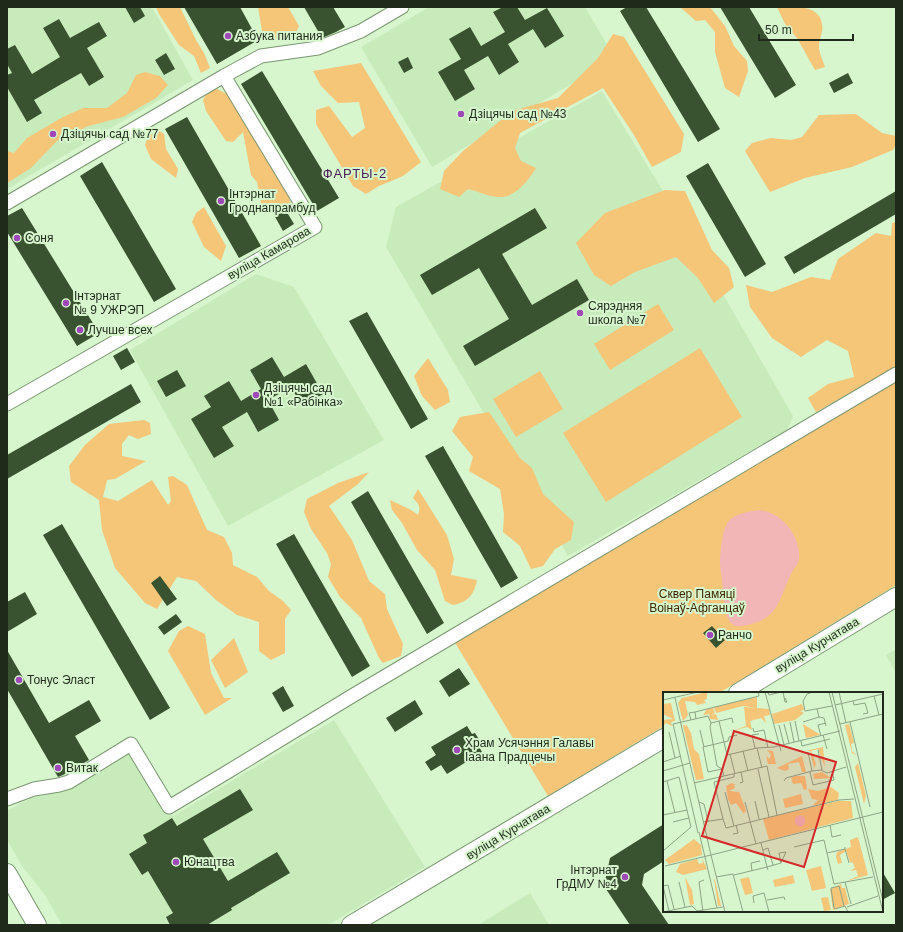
<svg xmlns="http://www.w3.org/2000/svg" width="903" height="932" font-family="Helvetica,sans-serif">
<style>
.built{fill:#c8ebbc}
.green{fill:#f5c578}
.water{fill:#f3b6b6}
.building{fill:#395230}
.lines{fill:none;stroke-linecap:round;stroke-linejoin:round}
.street-casing{stroke:#7a9671;stroke-width:15}
.secondary-casing{stroke:#7a9671;stroke-width:20}
.street{stroke:#fff;stroke-width:13}
.secondary{stroke:#fff;stroke-width:18}
.poi-dot{fill:#9e49b7;stroke:#d7f6cd;stroke-width:1.5}
.labels{text-anchor:middle;stroke-width:4;stroke-linejoin:round;paint-order:stroke}
.poi-label{font-size:12px;fill:#1f2a1b;stroke:#d7f6cd;text-anchor:start}
.street-label{font-size:12px;fill:#1f2a1b;stroke:#d7f6cd}
.park-label{font-size:12px;fill:#3c2802;stroke:#d7f6cd}
.neighbourhood-label{font-size:13px;letter-spacing:1px;fill:#4a2156;stroke:#d7f6cd}
.inset-road{fill:none;stroke:#8da486;stroke-width:1}
.view{fill:#d62828;fill-opacity:0.15;stroke:#d62828;stroke-width:2}
.inset-edge{fill:none;stroke:#1f2a1b;stroke-width:2}
</style>
<rect width="100%" height="100%" fill="#d7f6cd"/>
<!-- built -->
<path class="built" d="M7 7H152L193 80 7 189Z
M429 7H585L608 46V62L432 167 361 47Z
M602 91 677 214 793 416 787 430 568 556 386 247 396 207Z
M256 274 294 287 384 440 228 526 130 350Z
M896 649V673L886 655Z
M334 720 425 867 328 925H62L45 895 22 866 7 840V811L31 798 75 787 131 751 173 816Z
M530 893 549 925H478Z"/>
<!-- green -->
<path class="green" d="M156 7H180L196 40 204 53 210 68 201 73 194 56 179 45 159 14Z
M258 7H288L299 26C292 45 279 38 263 37Z
M680 7H710L725 26 734 46 747 61 748 71 739 97 725 88 715 52V32L705 20 696 21Z
M777 7C791 7 819 3 822 24 824 32 818 41 819 49 820 55 823 61 825 67L815 70 797 38 785 24Z
M613 34 624 37 684 134 681 152 652 167 634 135 603 88 520 133 515 148 521 161 536 168C528 181 515 198 499 197 489 197 478 191 468 189L459 197 440 189 444 171 463 151 512 111 558 98 598 58Z
M361 63 421 162 403 176 379 186 366 194 353 186 316 124V110L329 106 352 137 365 128 359 102 338 103 321 86 313 71Z
M145 72 160 76 168 85 156 98 123 117 85 127 77 135 57 141 31 168 7 183V151L14 153 27 138 63 117 83 108H107L127 93 136 75Z
M211 86 235 98 288 192 292 211 275 205 272 210 261 203 257 182 251 175 243 132 233 142 226 141 206 111 203 100Z
M856 114 882 133 896 136V144L893 150 852 167 805 178 770 192 745 151 752 143 771 138 791 140 802 137 819 115Z
M159 131 164 134 166 149 178 169 176 178 151 159 145 145 148 136Z
M665 190 685 191 712 250 729 268 734 287 714 303 698 278 676 257 635 272 611 286 594 275 576 243 605 213Z
M204 207 226 246 221 261 204 247 192 222 196 213Z
M896 222V367L816 412 808 398 828 384 854 377 848 351 827 340 801 357 772 338 750 307 746 285 772 292 811 277 830 280 838 259 876 233 891 236 892 223Z
M658 304 674 330 610 370 594 344Z
M700 348 742 417 606 502 563 433Z
M428 358 448 390 450 402 435 410 422 396 414 376Z
M540 371 563 409 516 437 493 399Z
M896 380V585L719 693H664V726L548 796 454 641Z
M489 412 520 458 532 468 543 494 574 522 571 540 555 549 543 566 531 569 520 546 503 532 504 514 500 489 469 471 473 457 452 431 460 417Z
M144 420 150 423 151 434 138 439 129 435 122 444V456L146 461 115 479 107 480 103 497 118 501 152 480 168 505 171 501 168 477 173 476 187 485 207 530 224 537 232 553 233 565 257 577 269 591 283 601 291 610 285 619V653L271 660 259 651V622L237 615 216 600 196 581 177 577 157 609 145 603 115 568 102 530 99 500 71 482 69 466 85 445 109 424Z
M369 472 358 484 329 506 352 540 369 581 385 594 387 609 403 644 401 656 383 663 379 658 361 618 340 597 328 577 331 564 327 553 311 529 304 512 307 499 338 483Z
M418 489 447 535 454 559 451 575 477 580C474 595 468 602 453 605L445 601 435 570 417 550 402 523 392 510 390 500 411 510 418 515C421 507 419 504 413 498Z
M188 626 205 634 211 673 224 698H232L205 715 168 651 179 631Z
M234 638 248 672 225 688 211 660Z"/>
<!-- water -->
<path class="water" d="M759 510C782 512 801 536 799 559 798 565 795 567 792 572 780 595 780 617 751 624 747 625 740 627 736 626 723 623 724 593 722 582 722 576 720 570 720 564 720 554 722 530 728 522 734 514 749 511 759 510Z"/>
<!-- building -->
<path class="building" d="M125 7H140L145 16 134 23Z
M184 7H240L258 40 217 64Z
M304 7H333L345 27 336 32 322 38Z
M503 7H517L525 20 547 8 564 36 545 48 533 29 508 44 519 62 499 75 488 56 464 70 475 89 455 101 438 72 461 59 449 39 470 27 481 46 505 32 493 12Z
M627 7H646L720 129 698 142 620 11Z
M720 7H749L796 85 775 98Z
M59 19 70 38 99 22 107 36 87 48 104 77 89 86 81 73 58 86 34 100 42 113 27 122 7 87V75L12 73 7 64V49L15 45 32 74 60 57 43 28Z
M166 53 175 69 164 75 155 60Z
M408 57 413 68 404 73 398 62Z
M262 71 339 198 317 211 241 84Z
M848 73 853 83 834 93 829 83Z
M187 117 261 246 239 258 165 129Z
M102 162 176 289 154 302 80 176Z
M708 163 766 264 745 277 686 176Z
M896 191V214L794 274 784 257Z
M22 208 99 333 77 346 7 232V216Z
M535 208 547 228 502 254 532 305 577 279 589 300 475 366 463 346 509 319 479 268 432 295 420 275Z
M285 209 294 224 283 231 274 215Z
M367 312 428 419 411 429 349 321Z
M127 348 135 362 121 370 113 356Z
M272 357 284 377 306 364 323 394 302 406 291 387 268 400 279 420 258 432 247 412 222 427 234 446 214 458 191 419 211 407 204 396 229 381 241 401 261 389 250 370Z
M177 370 186 386 166 397 157 381Z
M131 384 141 402 7 479V455Z
M443 446 518 578 501 588 425 456Z
M368 491 444 623 427 634 351 502Z
M62 524 170 708 150 720 43 535Z
M294 534 370 666 352 677 276 544Z
M160 576 177 599 167 606 151 583Z
M25 592 37 614 7 632V602Z
M176 614 182 622 164 635 158 627Z
M712 626 725 640 716 648 703 633Z
M7 650 49 723 89 700 101 721 75 736 89 760 63 775 58 777 7 689Z
M459 668 470 684 449 697 439 681Z
M283 686 294 706 283 712 272 693Z
M415 700 423 714 395 732 386 718Z
M467 726 472 734 475 733 480 741 477 743 482 752 447 774 441 765 431 771 425 762 436 755 431 747Z
M240 789 253 810 203 839 228 881 277 852 290 873 231 908 232 910 207 925H170L166 917 173 913 148 871 142 875 129 854 147 843 143 835 151 831 172 818 177 826Z
M664 824V861L644 874 642 885 669 925H630L604 886 610 858Z
M882 871 895 893 882 900Z"/>
<g class="lines">
<defs>
<path id="street" d="M7 203 224 76
M7 404 315 227 224 76 261 56 318 48 361 31 402 7
M7 799 34 789 59 785 69 782 131 744 169 807 229 771 352 696 896 374"/>
<path id="secondary" d="M738 693 896 597
M7 873 37 925
M351 925 664 738"/>
</defs>
<!-- street casing -->
<use href="#street" class="street-casing"/>
<!-- secondary casing -->
<use href="#secondary" class="secondary-casing"/>
<!-- street -->
<use href="#street" class="street"/>
<!-- secondary -->
<use href="#secondary" class="secondary"/>
</g>
<!-- markers -->
<g class="poi-dot">
<circle cx="228" cy="36" r="4"/>
<circle cx="461" cy="114" r="4"/>
<circle cx="53" cy="134" r="4"/>
<circle cx="221" cy="201" r="4"/>
<circle cx="17" cy="238" r="4"/>
<circle cx="66" cy="303" r="4"/>
<circle cx="580" cy="313" r="4"/>
<circle cx="80" cy="330" r="4"/>
<circle cx="256" cy="395" r="4"/>
<circle cx="710" cy="635" r="4"/>
<circle cx="19" cy="680" r="4"/>
<circle cx="457" cy="750" r="4"/>
<circle cx="58" cy="768" r="4"/>
<circle cx="176" cy="862" r="4"/>
<circle cx="625" cy="877" r="4"/>
</g>
<g class="labels">
<!-- poi labels -->
<g class="poi-label">
<text x="236" y="40">Азбука питания</text>
<text x="469" y="118">Дзіцячы сад №43</text>
<text x="61" y="138">Дзіцячы сад №77</text>
<text x="229" y="198">Інтэрнат<tspan x="229" dy="14">Гроднапрамбуд</tspan></text>
<text x="25" y="242">Соня</text>
<text x="74" y="300">Інтэрнат<tspan x="74" dy="14">№ 9 УЖРЭП</tspan></text>
<text x="588" y="310">Сярэдняя<tspan x="588" dy="14">школа №7</tspan></text>
<text x="88" y="334">Лучше всех</text>
<text x="264" y="392">Дзіцячы сад<tspan x="264" dy="14">№1 «Рабінка»</tspan></text>
<text x="718" y="639">Ранчо</text>
<text x="27" y="684">Тонус Эласт</text>
<text x="465" y="747">Храм Усячэння Галавы<tspan x="465" dy="14">Іаана Прадцечы</tspan></text>
<text x="66" y="772">Витак</text>
<text x="184" y="866">Юнацтва</text>
<text x="617" y="874" text-anchor="end">Інтэрнат<tspan x="617" dy="14">ГрДМУ №4</tspan></text>
</g>
<!-- street labels -->
<g class="street-label">
<text transform="translate(269 253) rotate(-30)" y="4">вуліца Камарова</text>
<text transform="translate(817 645) rotate(-31)" y="4">вуліца Курчатава</text>
<text transform="translate(508 832) rotate(-31)" y="4">вуліца Курчатава</text>
</g>
<!-- park labels -->
<g class="park-label">
<text x="697" y="598">Сквер Памяці<tspan x="697" dy="14">Воінаў-Афганцаў</tspan></text>
</g>
<!-- neighbourhood labels -->
<g class="neighbourhood-label">
<text x="355" y="178">ФАРТЫ-2</text>
</g>
</g>
<!-- overview -->
<g transform="translate(663 692)">
<rect width="220" height="220" fill="#d7f6cd"/>
<path d="M44 0V7L41 8 43 11 34 13 32 10 22 9 25 23 20 29 15 11 19 6ZM94 5V16L80 14 53 21 51 15ZM8 11 12 29 8 30 9 34 3 31 0 34V28L10 27 0 22V12ZM139 12 141 18 137 19 141 21 132 28 111 32 109 22ZM81 15 106 17 107 23 101 24 103 31 98 26 87 29 89 38 84 35 69 39 83 34ZM50 16 52 21 48 23 53 22 55 28 47 27 46 22 40 23 44 17ZM23 32 28 41 31 57 36 62 41 87 33 88 20 34 21 32 23 35ZM140 32 156 42 157 43 143 46ZM186 32 191 51 188 52 189 59 194 64 189 61 182 33ZM160 55 162 75 155 57 148 59 153 72 151 76 147 59H142ZM104 58 110 59 113 72H105L103 63 106 67 108 63ZM139 64 143 80H139L136 70 125 72 126 77 122 79 114 76ZM195 71 203 104 201 112 192 75ZM159 80 168 86 151 87 150 82ZM132 84H142L144 97 141 98 138 91 130 92 128 86ZM69 91 73 93H71L72 96 66 99 76 100 83 118 81 122 73 111 68 113 65 107 63 94ZM168 95 176 101 175 108 149 114 155 108 149 107 145 97 155 99ZM138 102 140 112 122 116 120 107ZM175 109H188L190 126 106 148 100 127ZM195 145 205 183 184 189 195 184 193 178 187 179 192 176 190 171 187 170 183 159 177 163 179 171 175 172 173 165 174 160 188 155 187 148ZM31 147 38 153 39 163 6 172 2 168ZM39 166 44 177 20 183 13 180 17 172 34 167 36 172 40 171ZM158 174 163 196 149 199 143 178ZM130 183 132 191 112 195 110 188ZM22 185 29 198 31 212 27 213ZM86 185 90 201 82 203 77 187ZM51 187 52 188 58 214H55ZM178 192 179 196H182L186 212 170 218 167 197ZM165 205 168 218 161 219 158 206Z" fill="#f5c578"/>
<path d="M131.5 129a5.5 5.5 0 1 1 11 0a5.5 5.5 0 1 1-11 0Z" fill="#f3b6b6"/>
<path class="inset-road" d="M102 0 118 59M105 0 106 3 118 0M120 0 122 10H124L122 6M150 0 144 2 140 9 142 19 169 14M166 0 220 220M169 0 220 209M176 0 183 31M211 4 216 23M0 8 35 0M190 9 191 13 202 11 205 21 200 22M172 13 220 2M156 25 161 26 163 34M33 27 32 20 96 4 95 0M28 28 26 21 32 20M56 29 64 63 94 56M132 29 136 49M127 30 131 50M140 30 156 25 154 17M187 30 207 115M48 31 69 26 70 31M121 32 126 51M177 32 220 22M116 33 121 53M90 36 91 40 101 38 105 56M37 38 41 55M6 40 12 66M160 43 164 57M158 44 155 33 163 31M138 49 139 54 167 47M92 56 89 43 96 42M155 58 159 78M80 59 85 79M145 60 149 79M67 62 72 82M0 70 18 64M99 76 94 56 111 55 177 39M95 77 106 125M0 79 27 71M147 80 150 93 171 88 169 79M61 84 59 77 45 80 40 55 65 49 66 45 74 43M4 89 12 121M121 89 123 86 149 79 158 78 164 81 183 75M0 90 16 85M31 91 104 74 114 123M77 91 80 90 78 80M62 100 71 134M92 109 96 127M36 110 41 112 45 129M82 110 93 152M0 123 24 118M60 127 51 90 71 85V82M10 130 26 126M40 130 60 127 63 136 176 108 191 107M167 133 169 145 178 143M36 140 54 216M35 141 10 32 45 24 48 31 47 35 54 74 59 77 60 75M70 142 75 141 73 133M131 155 161 148 171 192 210 185M182 157 186 171M100 158 105 156 110 173M0 159 28 135 16 85M164 161 182 157V155M2 174 48 163 12 6M105 178 104 175 118 171 123 160 116 161 118 171M89 179 88 171 97 169M71 183 104 175 98 151M53 185 70 182 80 220M16 190 22 215M182 190 188 212M104 208 121 205 122 208M91 211 90 204 101 201 106 220M181 214 176 194 168 196 171 216 172 217 182 214 185 220M184 215 215 204M6 219 0 194 5 193 11 217M34 219 60 215M0 220 29 214 34 219M40 220 36 190 41 188M62 220 48 163 220 120"/>
<path class="view" d="M71 39 173 70 141 175 39 144Z"/>
<rect width="220" height="220" class="inset-edge"/>
</g>
<!-- border -->
<rect width="903" height="932" fill="none" stroke="#1f2a1b" stroke-width="16"/>
<!-- scale -->
<path d="M759 34v6h94v-6" fill="none" stroke="#1f2a1b" stroke-width="2"/>
<text x="765" y="34" font-size="12" fill="#1f2a1b" stroke="#d7f6cd" stroke-width="3" paint-order="stroke">50 m</text>
</svg>
